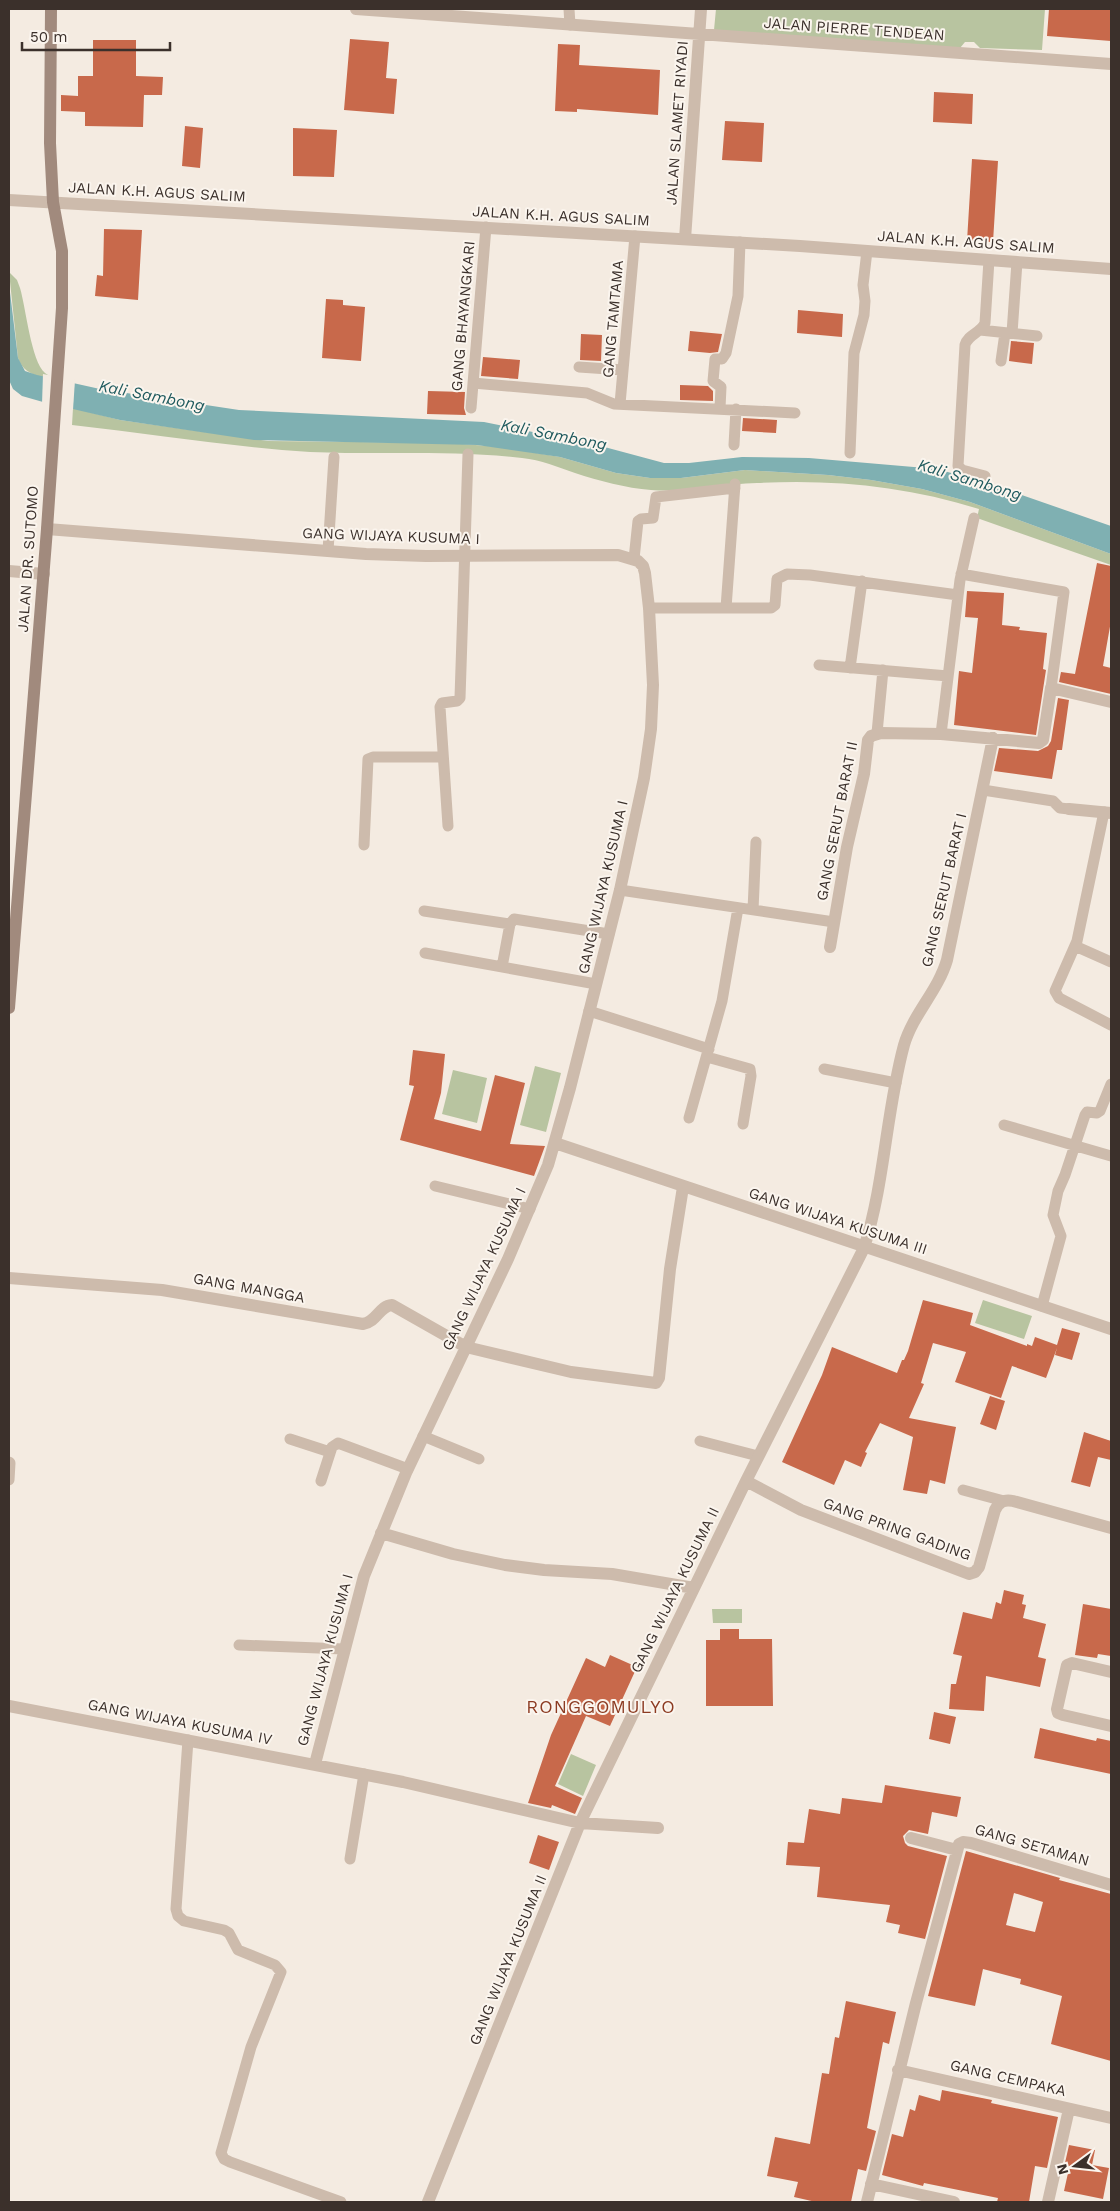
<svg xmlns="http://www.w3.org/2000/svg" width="1120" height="2211" font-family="'Work Sans',sans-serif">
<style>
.green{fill:#b8c4a0}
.water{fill:#7fb0b2}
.pier{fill:#f4ebe1}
.building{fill:#c8694b;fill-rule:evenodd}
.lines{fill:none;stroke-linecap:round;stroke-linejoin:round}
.service{stroke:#cdbbac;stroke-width:11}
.minor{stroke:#cdbbac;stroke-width:12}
.tertiary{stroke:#cdbbac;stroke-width:12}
.secondary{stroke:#a18a7d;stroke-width:12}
.labels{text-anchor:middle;stroke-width:4;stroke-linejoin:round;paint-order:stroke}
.street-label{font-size:15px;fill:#3b302b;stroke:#fbf5ee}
.water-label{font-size:16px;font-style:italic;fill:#1f5a5e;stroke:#fbf5ee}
.quarter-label{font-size:18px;letter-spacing:1px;fill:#8c3b22;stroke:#fbf5ee}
</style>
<rect width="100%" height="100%" fill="#f4ebe1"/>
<!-- green -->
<path class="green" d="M716 9H1045L1042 50 980 48 974 42H965L960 48 714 30Z
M9 272 17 280 20 288C26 308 31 361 45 373 52 379 66 380 75 383 55 379 25 380 18 358Z
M73 408 120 420 268 441 451 443 500 447 560 457 616 473 650 478H681L745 470 828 475 871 480 922 489 970 502 1111 554V565L977 518 979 509C906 486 833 479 757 483 722 484 686 493 651 490 626 488 599 481 575 473 558 467 541 460 522 458 452 450 381 455 310 452 231 447 152 434 72 425Z
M535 1066 561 1073 546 1132 520 1125Z
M453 1070 487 1078 477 1123 442 1114Z
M983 1300 1032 1316 1024 1339 975 1323Z
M712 1609H742V1623H713Z
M571 1754 596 1765 583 1796 558 1784Z"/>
<!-- water -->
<path class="water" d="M9 284 18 358 25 371 37 375 100 389 239 410 484 422 597 445 664 463H689L742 457 809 458 937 469 987 483 1111 526V554L970 502 922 489 871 480 828 475 745 470 681 478H650L616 473 560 457 477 445 254 440 120 420 43 402 22 396 13 389 9 380Z"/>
<!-- pier -->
<path class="pier" d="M43 374 75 380 73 410 42 404Z"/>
<!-- building -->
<path class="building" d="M1049 9H1111V41L1047 36Z
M350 39 389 42 386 78 397 79 394 114 344 110Z
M93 40H136V76L163 77 162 95H144L143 127 85 126V112L61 111V95L78 96V76H93Z
M558 44 580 45 579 65 660 70 658 115 577 109V112L555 111Z
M934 92 973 94 972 124 933 122Z
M725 121 764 123 762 162 722 160Z
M185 126 203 128 200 168 182 166Z
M293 128 337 130 334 177 293 176Z
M972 159 998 161 993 242 967 241Z
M104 229 142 230 138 300 95 296 97 275 103 276Z
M326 299 343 300V305L365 307 361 361 322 358Z
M798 310 843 314 842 337 797 333Z
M690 331 722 334 718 352 710 353 688 351Z
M581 334 602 335 601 361 580 360Z
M1011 341 1034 343 1032 364 1009 361Z
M483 357 520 360 518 379 481 376Z
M680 385 708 386 713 391V401L680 400Z
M428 391 465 392 464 408 466 415 427 414Z
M743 418 777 420 776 433 742 431Z
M1097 563 1111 566V621L1103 666 1111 668V694L1059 682 1061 672 1075 674Z
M967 591 1004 593 1002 625 1020 627 1019 630 1047 633 1043 669 1046 670 1036 735 954 725 959 671 972 673 978 618 965 617Z
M1058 698 1069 700 1062 750H1057L1052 779 994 771 999 748 1038 751 1048 746 1051 741Z
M413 1050 445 1054 441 1093 434 1119 481 1131 495 1075 525 1083 510 1144 545 1146 534 1176 400 1140 414 1086 409 1085Z
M923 1300 973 1313 970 1325 1027 1346V1344L1032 1346 1035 1337 1057 1345 1062 1328 1080 1333 1072 1360 1055 1355 1057 1348 1046 1378 1012 1366 1001 1398 955 1382 966 1352 933 1343 921 1383 924 1384 909 1418 956 1427 945 1484 930 1480 927 1494 903 1490 913 1437 880 1423 865 1452 867 1453 861 1467 845 1460 834 1485 782 1462 822 1375 832 1347 897 1373 902 1360H904L908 1351Z
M990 1396 1005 1401 996 1430 980 1424Z
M1084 1432 1111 1441V1460L1098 1457 1090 1487 1071 1482Z
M1004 1590 1024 1595 1022 1604 1026 1605 1023 1618 1046 1624 1038 1657 1046 1659 1040 1687 986 1676 984 1711 949 1709 951 1684H956L962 1656 953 1654 963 1612 992 1619 996 1602 1001 1604Z
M1083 1604 1111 1609V1656L1098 1654 1097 1658 1075 1655Z
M720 1629H739V1639H772L773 1706H706V1640H720Z
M610 1655 637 1667 610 1726 586 1716 555 1786 582 1798 575 1814 552 1805 551 1808 528 1803 551 1735 586 1658 605 1667Z
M934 1712 956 1717 950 1744 929 1739Z
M1040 1728 1096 1741 1097 1738 1111 1741V1774L1034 1758Z
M885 1785 961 1797 957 1817 932 1812 928 1834 909 1830 903 1836 905 1843 908 1846 947 1856 925 1939 898 1933 900 1925 886 1922 890 1905 817 1897 820 1867 786 1865 788 1842 804 1843 809 1809 840 1814 842 1798 882 1803Z
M538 1835 559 1842 549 1870 529 1863Z
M966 1851 1060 1878 1059 1880 1111 1894V2061L1051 2044 1062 1996 1020 1984 1021 1979 983 1969 975 2006 928 1996ZM1014 1893 1043 1902 1035 1932 1006 1925Z
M846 2001 896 2012 889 2044 883 2042 867 2128 876 2131 866 2171 858 2169 851 2202H816L794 2197 798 2182 767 2176 775 2137 810 2144 822 2073 829 2074 835 2037 839 2038Z
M942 2090 992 2100 991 2103 1058 2117 1047 2168 1035 2166 1029 2202H997L998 2198 924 2183 923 2186 882 2175 892 2134 903 2137 910 2109 915 2111 919 2095 940 2101Z
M1069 2145 1095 2150 1092 2165 1109 2168 1103 2199 1064 2191 1068 2173 1063 2172Z"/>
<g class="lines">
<!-- service -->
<path class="service" d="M569 9 570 25
M980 330 1037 336
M1012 333 1017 262
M1001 361 1005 333
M579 367 623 370
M473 383 587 393 614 404 795 413
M620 404 635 236
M471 408 486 227
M720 408 721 387 713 381 715 359H722L726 353 738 296 740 242
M734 445 736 409
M850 453 854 353 864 315 865 301 863 285 867 251
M985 476 962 470 958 466 965 345C968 334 981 333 985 323L989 260
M328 551 334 457
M634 559 638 521 641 519 653 518 656 497 735 488
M961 574 1064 592 1051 688
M649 608H771L775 605 777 579 787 574 810 575 958 595
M726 608 735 484
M819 665 948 676
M850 668 862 581
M877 733 883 670
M941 734 960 580 974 518
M983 790 1053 801 1060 808 1069 809
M1104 812 1077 941 1055 991 1059 998 1111 1025
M448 826 440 707 442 703 457 701 460 698 468 454
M364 845 368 759 373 757H443
M620 890 834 922
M753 910 756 842
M424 911 510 924
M1075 946 1111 962
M425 953 596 984
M502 967 510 924 514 919 609 934
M589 1011 709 1049
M707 1057 750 1069 751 1076 743 1124
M824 1069 896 1083
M689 1118 722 1001 738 908
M1004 1125 1111 1156
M435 1186 530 1209
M1042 1306 1061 1236 1053 1215 1058 1191 1065 1175 1085 1115 1087 1112 1097 1113 1100 1111 1111 1084
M423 1436 479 1459
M290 1439 330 1452
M700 1441 758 1456
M9 1462 10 1463 9 1480
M321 1481 332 1447 338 1443 408 1469
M963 1490 1004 1501
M239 1645 344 1649
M188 1740 176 1909 178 1916 184 1921 224 1930 229 1933 238 1950 275 1965 281 1972 251 2047 221 2153 224 2159 230 2162 341 2202
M350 1859 364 1774"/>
<!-- minor -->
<path class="minor" d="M356 9 1111 64
M685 239 701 9
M47 529 366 554 426 556 618 555 638 561 643 566 645 573 649 608 653 685 651 729 644 778 620 890 570 1088 548 1165 508 1259 406 1473 364 1576 315 1764
M9 571 44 574
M1069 809 1111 813
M830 947 847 847 864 774 868 740 871 736 881 733 941 734 1039 743 1043 740 1051 688 1111 702
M555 1143 1111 1329
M9 1278 162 1290 363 1324C377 1322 379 1306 392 1305L466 1347 571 1372 656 1383 659 1378 670 1269 683 1187
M746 1481 801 1510 969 1574 975 1572 979 1567 995 1510C999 1502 1004 1499 1013 1501L1111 1528
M381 1533 453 1554 505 1565 544 1570 612 1574 694 1588
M1111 1672 1072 1663 1067 1665 1057 1709 1058 1713 1063 1715 1111 1726
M9 1706 403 1782 580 1823 658 1828
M911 1838 957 1850
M898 2070 1111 2118
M871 2184 954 2202
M428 2202 580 1823 746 1481 864 1248C885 1182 886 1111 904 1045 913 1014 938 991 947 960L993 738
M867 2202 916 2003 959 1844 963 1842 971 1843 1111 1885
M1048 2202 1069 2109"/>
<!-- tertiary -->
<path class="tertiary" d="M9 200 800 246 1111 269"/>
<!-- secondary -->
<path class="secondary" d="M9 1008 47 529 62 308V251L53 202 50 143 51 9"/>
</g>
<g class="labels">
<!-- street labels -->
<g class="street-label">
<text transform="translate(854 29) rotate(4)" y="5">JALAN PIERRE TENDEAN</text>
<text transform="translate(677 123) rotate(-86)" y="5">JALAN SLAMET RIYADI</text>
<text transform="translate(157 192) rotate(3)" y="5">JALAN K.H. AGUS SALIM</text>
<text transform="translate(561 216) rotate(3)" y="5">JALAN K.H. AGUS SALIM</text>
<text transform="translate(966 242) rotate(4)" y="5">JALAN K.H. AGUS SALIM</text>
<text transform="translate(463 316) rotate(-85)" y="5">GANG BHAYANGKARI</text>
<text transform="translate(613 319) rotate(-85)" y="5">GANG TAMTAMA</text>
<text transform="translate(391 536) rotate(2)" y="5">GANG WIJAYA KUSUMA I</text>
<text transform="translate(28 559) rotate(-86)" y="5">JALAN DR. SUTOMO</text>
<text transform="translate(837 821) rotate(-79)" y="5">GANG SERUT BARAT II</text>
<text transform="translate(603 887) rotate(-77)" y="5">GANG WIJAYA KUSUMA I</text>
<text transform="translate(944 890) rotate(-77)" y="5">GANG SERUT BARAT I</text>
<text transform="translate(838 1221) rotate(18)" y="5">GANG WIJAYA KUSUMA III</text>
<text transform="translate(484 1269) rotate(-65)" y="5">GANG WIJAYA KUSUMA I</text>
<text transform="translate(249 1288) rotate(10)" y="5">GANG MANGGA</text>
<text transform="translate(897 1529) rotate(20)" y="5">GANG PRING GADING</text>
<text transform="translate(675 1590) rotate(-64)" y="5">GANG WIJAYA KUSUMA II</text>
<text transform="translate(325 1660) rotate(-75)" y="5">GANG WIJAYA KUSUMA I</text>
<text transform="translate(180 1722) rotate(11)" y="5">GANG WIJAYA KUSUMA IV</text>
<text transform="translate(1032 1845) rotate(16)" y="5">GANG SETAMAN</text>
<text transform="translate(508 1960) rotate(-68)" y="5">GANG WIJAYA KUSUMA II</text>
<text transform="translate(1008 2078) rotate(13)" y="5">GANG CEMPAKA</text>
</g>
<!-- water labels -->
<g class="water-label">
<text transform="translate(152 395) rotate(11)" y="6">Kali Sambong</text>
<text transform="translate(554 434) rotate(11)" y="6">Kali Sambong</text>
<text transform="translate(970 479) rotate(17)" y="6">Kali Sambong</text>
</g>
<!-- quarter labels -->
<g class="quarter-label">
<text x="601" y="1713">RONGGOMULYO</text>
</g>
</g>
<!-- border -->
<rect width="1120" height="2211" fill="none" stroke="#3b302b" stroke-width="20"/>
<!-- north arrow -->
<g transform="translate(1075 2166) rotate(255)" stroke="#fbf5ee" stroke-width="4" paint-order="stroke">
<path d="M0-4L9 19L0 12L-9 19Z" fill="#3b302b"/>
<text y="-8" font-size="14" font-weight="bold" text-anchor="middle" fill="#3b302b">N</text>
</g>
<!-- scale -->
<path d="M22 42v8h148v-8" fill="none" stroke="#3b302b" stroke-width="2.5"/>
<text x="30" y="42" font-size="15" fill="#3b302b" stroke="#fbf5ee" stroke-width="4" paint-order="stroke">50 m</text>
</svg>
